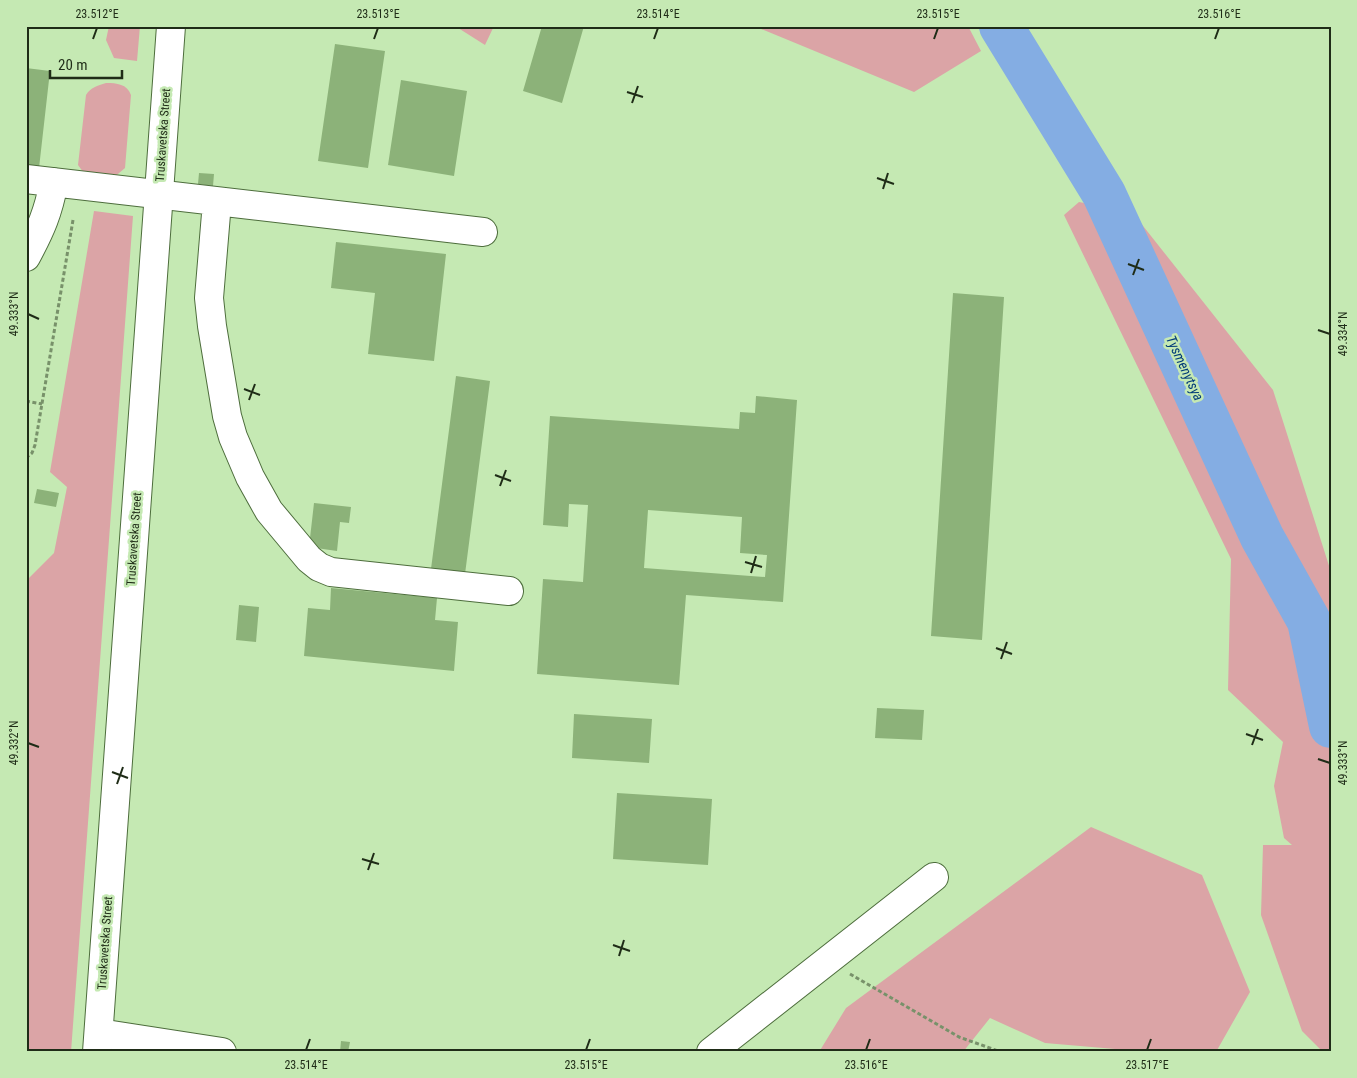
<svg xmlns="http://www.w3.org/2000/svg" width="1357" height="1078" font-family="'Roboto Condensed',sans-serif">
<style>
.green{fill:#dba4a6}
.lines{fill:none;stroke-linecap:round;stroke-linejoin:round}
.river{stroke:#84ade3;stroke-width:44}
.building{fill:#8cb279;fill-rule:evenodd}
.minor-casing{stroke:#4d6d3c;stroke-width:30}
.major-casing{stroke:#4d6d3c;stroke-width:30}
.path{stroke:#78916a;stroke-width:3;stroke-dasharray:4 2.5;stroke-linecap:butt}
.minor{stroke:#fff;stroke-width:28}
.major{stroke:#fff;stroke-width:28}
.ticks{fill:none;stroke:#1f2c17;stroke-width:2}
.labels{text-anchor:middle;stroke-width:5;stroke-linejoin:round;paint-order:stroke}
.street-label{font-size:12px;fill:#1f2c17;stroke:#c5e9b3}
.water-label{font-size:14px;font-style:italic;fill:#003a78;stroke:#c5e9b3}
.neatline{fill:none;stroke:#1f2c17;stroke-width:2}
.ticks-label{font-size:12px;text-anchor:middle;fill:#1f2c17}
</style>
<rect width="100%" height="100%" fill="#c5e9b3"/>
<!-- green -->
<path class="green" d="M109 26H140L137 61 114 58 106 40Z
M455 26H494L485 45Z
M754 26H968L981 51 914 92Z
M106 83C117 83 127 84 131 95L125 168 112 179 86 176 78 165 86 95C91 87 97 86 106 83Z
M1079 202 1132 212 1273 390 1331 572V1052H1323L1302 1031 1261 915 1263 845H1292L1284 838 1274 786 1283 742 1228 690 1231 559 1064 215Z
M94 211 133 216 71 1052H26V581L54 553 67 487 50 472Z
M1091 827 1202 875 1250 992 1216 1052H1150L1045 1043 990 1018 963 1052H819L846 1008Z"/>
<g class="lines">
<!-- river -->
<path class="river" d="M1001 26 1104 194 1262 537 1309 621 1331 726"/>
</g>
<!-- building -->
<path class="building" d="M542 26H584L562 103 523 91Z
M335 44 385 51 368 168 318 161Z
M26 68 50 71 39 168 26 167Z
M401 80 467 91 454 176 388 165Z
M199 173 214 174 213 186 198 184Z
M336 242 446 254 434 361 368 354 375 293 331 288Z
M953 293 1004 297 982 640 931 636Z
M456 376 490 381 465 574 431 569Z
M756 396 797 400 783 602 686 595 679 685 537 674 543 579 583 582 588 505 569 504 568 527 543 525 550 416 739 429 740 412 755 413ZM648 510 742 517 740 553 767 555 765 577 644 568Z
M37 489 59 493 56 507 34 503Z
M314 503 351 507 349 523 340 522 337 551 309 547Z
M331 588 437 598 435 620 458 622 454 671 304 656 308 608 330 610Z
M239 605 259 607 256 642 236 640Z
M877 708 924 710 922 740 875 738Z
M574 714 652 719 649 763 572 758Z
M617 793 712 799 708 865 613 859Z
M341 1041 350 1042 348 1052H340Z"/>
<g class="lines">
<defs>
<path id="minor" d="M26 179 483 232
M217 202 209 298 212 326 227 416 233 437 250 477 269 511 309 559 319 567 331 572 509 591
M26 257C41 229 48 213 54 182
M99 1033 222 1052
M711 1052 934 877"/>
<path id="major" d="M97 1052 171 26"/>
</defs>
<!-- minor casing -->
<use href="#minor" class="minor-casing"/>
<!-- major casing -->
<use href="#major" class="major-casing"/>
<!-- path -->
<path class="path" d="M26 401 42 404
M26 458 32 453 35 445 73 220
M850 974 959 1037 1001 1052"/>
<!-- minor -->
<use href="#minor" class="minor"/>
<!-- major -->
<use href="#major" class="major"/>
</g>
<!-- ticks -->
<path class="ticks" d="M93 39 97 28M374 39 378 28M654 39 658 28M934 39 938 28M1215 39 1219 28M627 92 643 97M632 103 638 86M877 178 894 184M883 189 888 173M1128 264 1144 270M1133 275 1139 259M28 314 39 319M1318 330 1330 334M244 389 260 395M249 400 255 384M495 475 511 481M500 486 506 470M745 562 762 567M751 573 756 556M996 648 1012 654M1001 659 1007 642M1246 734 1263 740M28 743 39 747M1252 745 1258 729M1318 759 1330 763M112 772 128 778M117 784 123 767M362 859 379 864M368 870 374 853M613 945 630 951M619 956 624 940M306 1050 310 1039M586 1050 590 1039M866 1050 870 1039M1147 1050 1151 1039"/>
<g class="labels">
<!-- street labels -->
<g class="street-label">
<text transform="translate(163 135) rotate(-86)" y="4">Truskavetska Street</text>
<text transform="translate(134 539) rotate(-86)" y="4">Truskavetska Street</text>
<text transform="translate(105 943) rotate(-86)" y="4">Truskavetska Street</text>
</g>
<!-- water labels -->
<g class="water-label">
<text transform="translate(1185 368) rotate(65)" y="5">Tysmenytsya</text>
</g>
</g>
<!-- border -->
<rect width="1357" height="1078" fill="none" stroke="#c5e9b3" stroke-width="55"/>
<!-- scale -->
<path d="M50 70v8h72v-8" fill="none" stroke="#1f2c17" stroke-width="2.5"/>
<text x="58" y="70" font-size="15" fill="#1f2c17" stroke="#c5e9b3" stroke-width="4" paint-order="stroke">20 m</text>
<rect x="28" y="28" width="1302" height="1022" class="neatline"/>
<g class="ticks-label">
<text x="97" y="18">23.512°E</text>
<text x="378" y="18">23.513°E</text>
<text x="658" y="18">23.514°E</text>
<text x="938" y="18">23.515°E</text>
<text x="1219" y="18">23.516°E</text>
<text transform="translate(14 314) rotate(-90)" y="4">49.333°N</text>
<text transform="translate(1343 334) rotate(-90)" y="4">49.334°N</text>
<text transform="translate(14 743) rotate(-90)" y="4">49.332°N</text>
<text transform="translate(1343 763) rotate(-90)" y="4">49.333°N</text>
<text x="306" y="1069">23.514°E</text>
<text x="586" y="1069">23.515°E</text>
<text x="866" y="1069">23.516°E</text>
<text x="1147" y="1069">23.517°E</text>
</g>
</svg>
